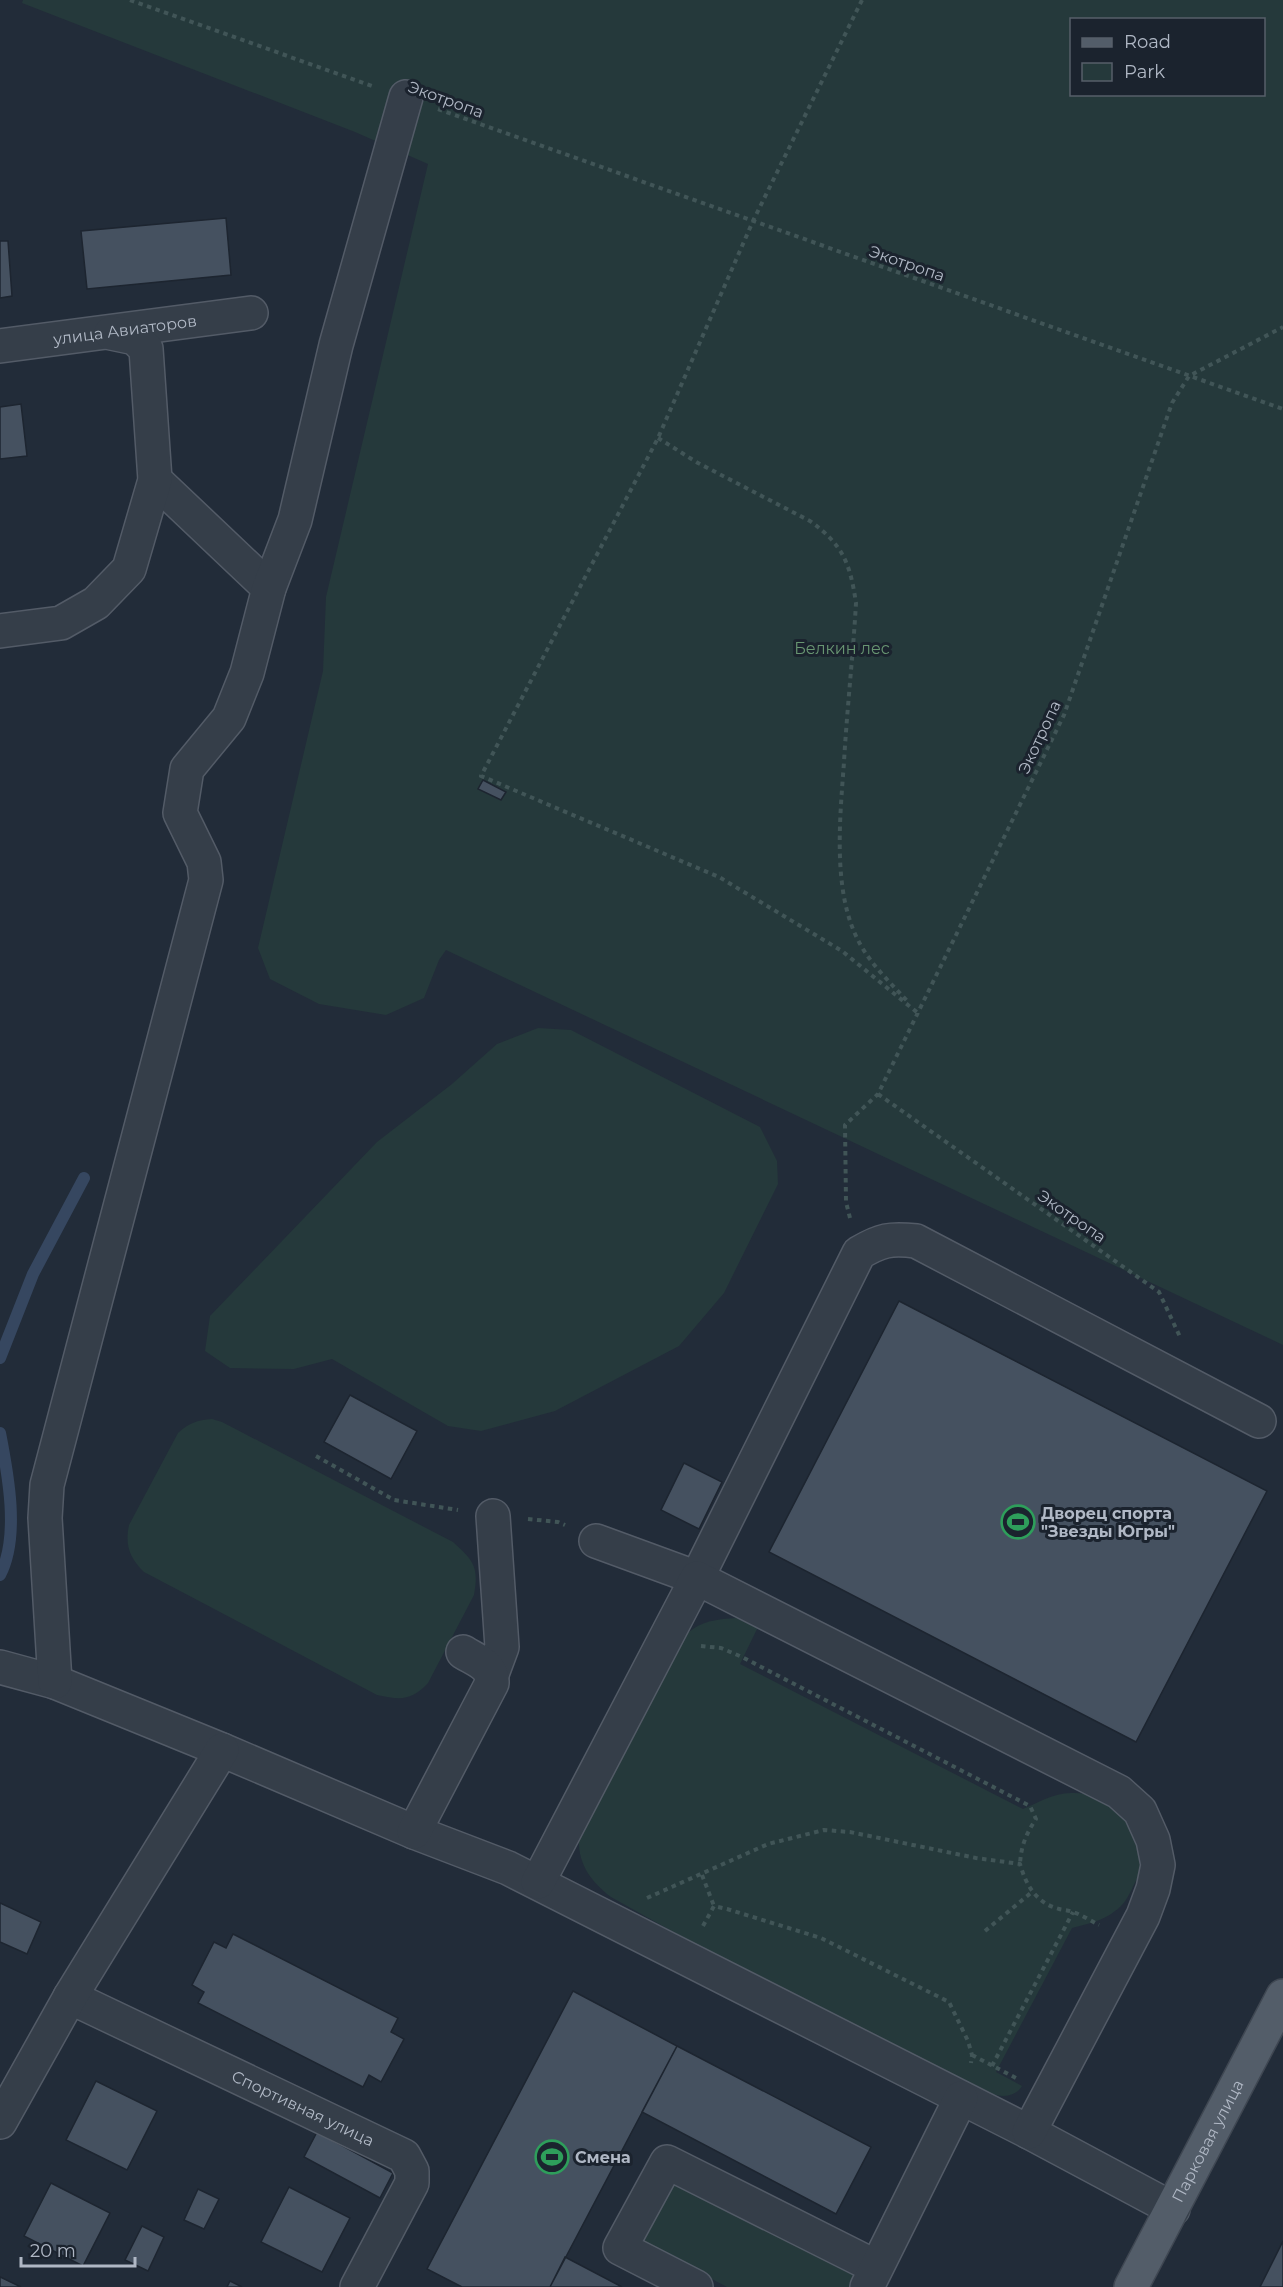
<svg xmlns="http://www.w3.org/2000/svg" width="1283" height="2287" font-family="Montserrat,sans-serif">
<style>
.green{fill:#25393b;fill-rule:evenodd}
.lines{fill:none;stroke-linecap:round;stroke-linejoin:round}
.stream{stroke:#364760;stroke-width:12}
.building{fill:#455160;stroke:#1d2530;stroke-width:1.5}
.minor-casing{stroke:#535b67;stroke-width:36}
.major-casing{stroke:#3f4752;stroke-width:36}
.path{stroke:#415557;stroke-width:4;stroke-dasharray:4.5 4.5;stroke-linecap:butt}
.minor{stroke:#353e49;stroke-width:33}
.major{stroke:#535d69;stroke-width:33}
.labels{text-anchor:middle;stroke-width:6;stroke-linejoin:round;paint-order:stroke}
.street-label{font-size:16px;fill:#b0b8c5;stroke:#1b232e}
.park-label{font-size:16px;fill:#689672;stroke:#1b232e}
.poi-label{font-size:16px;font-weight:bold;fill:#b0b8c5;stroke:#1b232e;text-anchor:start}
</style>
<rect width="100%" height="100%" fill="#222c39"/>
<!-- green -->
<path class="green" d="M23 0H1283V1345L446 950 439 960 424 998 386 1015 319 1004 270 979 258 948 323 671 326 597 428 164 355 132 22 3ZM1072 20H1264V94H1072Z
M538 1028 571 1030 760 1127 777 1161 778 1184 724 1293 679 1346 555 1411 481 1431 448 1426 332 1359 294 1369 230 1368 205 1351 210 1316 377 1142 452 1084 497 1044Z
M212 1419 222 1422 453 1542C474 1561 479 1567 474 1595L428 1683C411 1701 401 1700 377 1695L144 1572C129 1557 125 1545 129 1525L178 1433C189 1423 197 1420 212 1419Z
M736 1618 759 1625 740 1664 1023 1809C1038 1803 1053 1793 1071 1793 1110 1791 1149 1832 1139 1872 1138 1878 1134 1884 1132 1889 1128 1897 1123 1906 1115 1911 1103 1921 1087 1924 1072 1928L996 2072 1022 2086C1007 2110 972 2084 953 2075L693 1943 611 1897C590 1881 577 1863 579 1835L676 1645C695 1623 707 1620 736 1618Z
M675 2182 855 2275 849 2287H727L643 2243Z"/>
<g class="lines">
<!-- stream -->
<path class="stream" d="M0 1358 33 1274 84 1178
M0 1433C8 1474 20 1537 0 1575"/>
</g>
<!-- building -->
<path class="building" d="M226 218 231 275 87 289 81 231Z
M0 241H8L12 296 0 298Z
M21 404 27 456 0 459V407Z
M483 780 506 792 501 800 478 789Z
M899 1301 1267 1491 1136 1742 769 1552Z
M350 1395 417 1431 391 1479 324 1442Z
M684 1463 722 1482 699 1529 661 1510Z
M0 1903 41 1922 27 1954 0 1942Z
M233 1934 398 2018 391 2032 404 2039 381 2082 369 2075 363 2087 198 2003 204 1992 192 1985 214 1942 226 1948Z
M573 1991 677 2046 550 2287H462L427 2269Z
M677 2046 871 2147 836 2214 642 2112Z
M96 2081 157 2111 127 2170 66 2140Z
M317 2132 393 2173 380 2198 304 2157Z
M51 2183 110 2213 83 2266 24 2236Z
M289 2187 350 2218 322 2272 261 2242Z
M198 2189 219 2199 204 2229 184 2220Z
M142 2226 164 2237 148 2271 125 2260Z
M1283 2241V2287H1260Z
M565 2257 622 2287H550Z
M0 2277 21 2287H0Z
M230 2281 242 2287H227Z"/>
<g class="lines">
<defs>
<g id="minor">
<path id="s1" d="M0 346 251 313"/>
<path d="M155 480 269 588"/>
<path d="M0 631 61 623 96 603 129 569 155 480 146 349 135 338 111 333"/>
<path d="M596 1541 697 1578 859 1253C881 1240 890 1238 916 1241L1259 1421"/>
<path d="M0 1667 55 1682 222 1750 414 1832 508 1868 1029 2132 1173 2209"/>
<path d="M492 1674 502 1647 493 1516"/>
<path d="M55 1682 45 1518 47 1485 206 880 204 862 180 813 187 769 229 718 247 673 269 588 295 520 336 345 406 97"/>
<path d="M414 1832 492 1683C493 1665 477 1661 463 1652"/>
<path d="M538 1882 697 1578 1119 1792 1140 1811 1153 1840 1158 1865 1153 1889 1143 1916 1029 2132"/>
<path id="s2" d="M70 1997 404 2156 412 2171V2183L357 2287"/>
<path d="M0 2122 70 1997 222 1750"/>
<path d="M696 2287 620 2248 667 2162 876 2267"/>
<path d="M867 2287 961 2098"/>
</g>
<g id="major">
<path id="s3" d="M1131 2287 1283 1996"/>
</g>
</defs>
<!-- minor casing -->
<use href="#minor" class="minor-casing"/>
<!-- major casing -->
<use href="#major" class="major-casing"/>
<!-- path -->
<path class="path" d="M130 0 372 86
M862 0 753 221 658 438 481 776 719 877 842 951 919 1014
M438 109 1283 409
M658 438 698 463 810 521C843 545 850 563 856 603 853 656 847 709 844 762 840 818 832 892 859 942 871 965 891 983 908 1002
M878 1094 1159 1292 1181 1339
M850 1218 846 1202 845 1125 878 1094 1064 715 1172 403 1189 376 1283 327
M316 1456 394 1500 458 1510
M528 1519 558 1522 565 1525
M701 1646 721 1648 742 1657 1030 1806 1036 1819C1026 1834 1021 1846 1020 1864
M702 1875 714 1906
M647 1898 768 1844 824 1830 850 1832 976 1858 1020 1864C1026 1885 1036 1903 1059 1909 1063 1910 1068 1910 1073 1912 1082 1915 1091 1921 1099 1925
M703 1926 714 1906 727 1909 821 1938 949 2002 968 2041 972 2055 971 2063
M985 1931 1032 1892
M972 2055 1016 2078
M992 2066 1073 1912"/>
<!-- minor -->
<use href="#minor" class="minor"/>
<!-- major -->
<use href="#major" class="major"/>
</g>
<!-- icons -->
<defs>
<symbol id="stadium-ring" viewBox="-11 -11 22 22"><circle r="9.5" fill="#1b232e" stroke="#2e9e5b" stroke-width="1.5"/><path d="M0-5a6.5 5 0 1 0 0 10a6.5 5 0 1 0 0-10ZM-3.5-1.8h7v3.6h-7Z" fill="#2e9e5b"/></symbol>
</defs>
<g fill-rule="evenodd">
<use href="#stadium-ring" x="999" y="1503" width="38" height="38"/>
<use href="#stadium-ring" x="533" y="2138" width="38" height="38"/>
</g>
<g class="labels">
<!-- street labels -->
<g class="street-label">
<text transform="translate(446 99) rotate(20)" y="6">Экотропа</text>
<text transform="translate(907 263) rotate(19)" y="6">Экотропа</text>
<text dy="6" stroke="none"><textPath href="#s1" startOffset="126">улица Авиаторов</textPath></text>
<text transform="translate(1039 737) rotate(-65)" y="6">Экотропа</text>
<text transform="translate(1072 1216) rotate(35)" y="6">Экотропа</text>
<text dy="6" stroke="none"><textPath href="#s2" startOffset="258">Спортивная улица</textPath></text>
<text dy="6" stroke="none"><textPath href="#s3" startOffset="165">Парковая улица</textPath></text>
</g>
<!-- park labels -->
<g class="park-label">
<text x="842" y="654">Белкин лес</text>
</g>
<!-- poi labels -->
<g class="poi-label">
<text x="1041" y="1519">Дворец спорта<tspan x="1041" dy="18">"Звезды Югры"</tspan></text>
<text x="575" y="2163">Смена</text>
</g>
</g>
<!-- legend -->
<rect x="1070" y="18" width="195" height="78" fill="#1b232e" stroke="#575f6a" stroke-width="1.5"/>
<rect x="1082" y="38" width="30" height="9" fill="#535d69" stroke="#575f6a" stroke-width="1.5"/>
<text x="1124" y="48" font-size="18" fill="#b0b8c5">Road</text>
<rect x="1082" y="63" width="30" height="18" fill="#25393b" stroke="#575f6a" stroke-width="1.5"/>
<text x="1124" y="78" font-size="18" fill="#b0b8c5">Park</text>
<!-- scale -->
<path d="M21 2257v9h114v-9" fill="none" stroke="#b0b8c5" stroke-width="3"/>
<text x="30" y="2257" font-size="18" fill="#b0b8c5" stroke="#1b232e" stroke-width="4.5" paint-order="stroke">20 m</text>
</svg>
